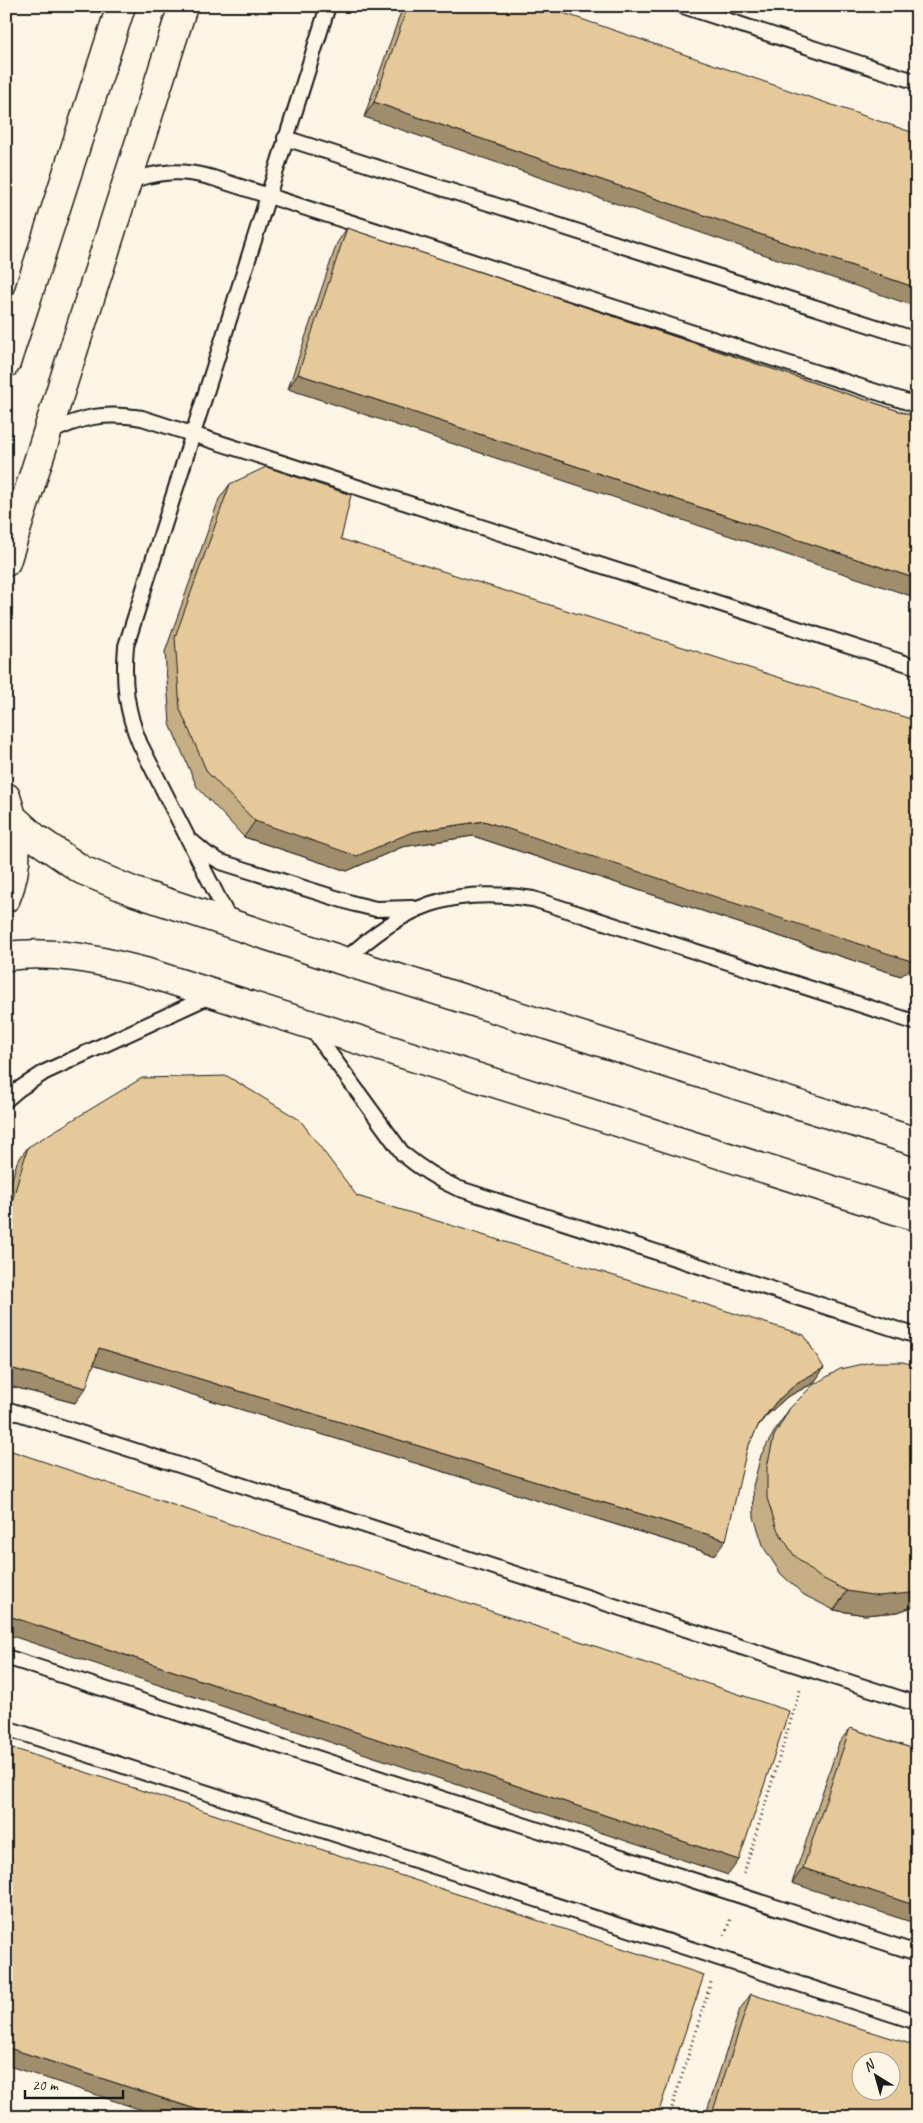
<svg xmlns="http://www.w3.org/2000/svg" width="923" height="2123" font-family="Caveat,sans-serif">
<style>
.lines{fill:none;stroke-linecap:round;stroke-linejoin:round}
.service-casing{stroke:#1c1c1c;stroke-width:18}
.minor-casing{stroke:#1c1c1c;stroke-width:31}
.path{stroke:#1c1c1c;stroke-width:3;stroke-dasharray:1 4;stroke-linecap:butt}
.service{stroke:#fcf5e5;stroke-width:14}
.minor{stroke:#fcf5e5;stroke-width:28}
.wall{fill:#c5ad84;stroke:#1c1c1c}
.shaded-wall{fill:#a08d6c;stroke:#1c1c1c}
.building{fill:#e5c99a;stroke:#1c1c1c;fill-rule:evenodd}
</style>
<rect width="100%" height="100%" fill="#fcf5e5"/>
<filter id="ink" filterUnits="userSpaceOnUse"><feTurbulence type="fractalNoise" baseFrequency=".02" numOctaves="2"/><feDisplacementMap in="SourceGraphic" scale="10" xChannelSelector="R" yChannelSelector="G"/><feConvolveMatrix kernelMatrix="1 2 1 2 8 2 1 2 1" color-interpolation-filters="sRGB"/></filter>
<g filter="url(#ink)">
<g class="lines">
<defs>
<path id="service" d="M683 6 917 82
M285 138 917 340
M127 182C159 171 180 169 213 178L917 405
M47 434C82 416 104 412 142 418L917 667
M194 843 207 854 221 862 355 904 376 909 412 908
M231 923 140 744C126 711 123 681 126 646L328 6
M344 961C404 905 451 886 533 899L917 1023
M312 1029 403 1154C420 1168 437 1179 457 1188L917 1336
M6 1100 19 1089 45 1072 212 995
M6 1409 917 1704
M6 1657 917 1953
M6 1728 917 2022"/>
<path id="minor" d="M6 363 121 6
M6 562 183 6
M6 797C18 831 20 864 6 898
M13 818 34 837 82 870 135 892 344 961 917 1142
M6 956C56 950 98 960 145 972L917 1217"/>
</defs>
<!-- service casing -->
<use href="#service" class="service-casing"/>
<!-- minor casing -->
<use href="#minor" class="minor-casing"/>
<!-- path -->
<path class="path" d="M744 1873 800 1690
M725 1935 731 1917
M669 2117 712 1979"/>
<!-- service -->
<use href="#service" class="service"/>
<!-- minor -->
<use href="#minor" class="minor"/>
</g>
<!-- wall -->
<path class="wall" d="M403 6H543L364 117Z
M347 228 917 417 288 389 337 243Z
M230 484 341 539 901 976 473 836 402 847 347 871 244 837 197 787 170 724 165 652 219 499Z
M28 1147 357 1196 814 1383 787 1397 765 1417 758 1426 747 1449 715 1555 94 1364 75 1403 6 1385V1200L17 1162Z
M917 1366V1605L898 1612 865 1615 834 1610 804 1595 781 1574 764 1548 754 1517 753 1486 761 1455 777 1427 790 1408Z
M850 1728 917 1750 792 1883 839 1743Z
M751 1994 917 2117H705L740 2009Z"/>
<!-- shaded-wall -->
<path class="shaded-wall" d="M374 102 917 288V307L364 117Z
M298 374 917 579V598L288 389Z
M255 821 412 832 484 821 917 957V964L901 976 473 836 402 847 347 871 244 837Z
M99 1348 726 1540 715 1555 89 1363Z
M6 1367 86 1388 75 1403 6 1385Z
M824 1368 814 1383 787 1397 765 1417 748 1439 776 1402 798 1382Z
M847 1591H917V1605L898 1612 865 1615 834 1610Z
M6 1615 739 1860 728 1875 6 1634Z
M803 1868 917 1906V1924L792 1883Z
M6 2047 220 2117H163L6 2065Z"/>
<!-- building -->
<path class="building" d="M408 6H543L917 134V288L374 102Z
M347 228 917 417V579L298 374Z
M266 467 351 495 341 539 917 721V957L911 961 484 821 412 832 357 856 255 821 207 772 180 709 175 637 230 484Z
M227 1076 300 1120 357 1196 804 1335 824 1368 798 1382 776 1402 759 1424 747 1449 726 1540 99 1348 86 1388 6 1367V1222L28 1147 142 1078Z
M871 1362H903L917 1366V1591L911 1593 878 1596 847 1591 818 1576 794 1555 777 1529 767 1498V1467L774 1436 790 1408 813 1385 840 1369Z
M6 1449 789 1711 739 1860 6 1615Z
M850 1728 917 1750V1906L803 1868Z
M6 1746 704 1975 657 2117H220L6 2047Z
M751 1994 917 2046V2117H711ZM860 2060H890V2090H860Z"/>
</g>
<!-- margin -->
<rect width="923" height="2123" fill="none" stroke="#fcf5e5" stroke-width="25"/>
<rect x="12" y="12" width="898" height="2098" fill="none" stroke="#1c1c1c" stroke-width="2" filter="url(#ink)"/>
<!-- north arrow -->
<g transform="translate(876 2076) rotate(323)"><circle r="24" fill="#fcf5e5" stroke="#a29e95"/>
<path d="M0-4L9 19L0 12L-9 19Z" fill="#1c1c1c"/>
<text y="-8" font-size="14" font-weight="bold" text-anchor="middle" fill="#1c1c1c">N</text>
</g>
<!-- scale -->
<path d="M25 2090v8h98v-8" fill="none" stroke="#1c1c1c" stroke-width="2.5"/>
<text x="32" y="2090" font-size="15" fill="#1c1c1c" stroke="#fcf5e5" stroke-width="4" paint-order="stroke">20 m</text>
</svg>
